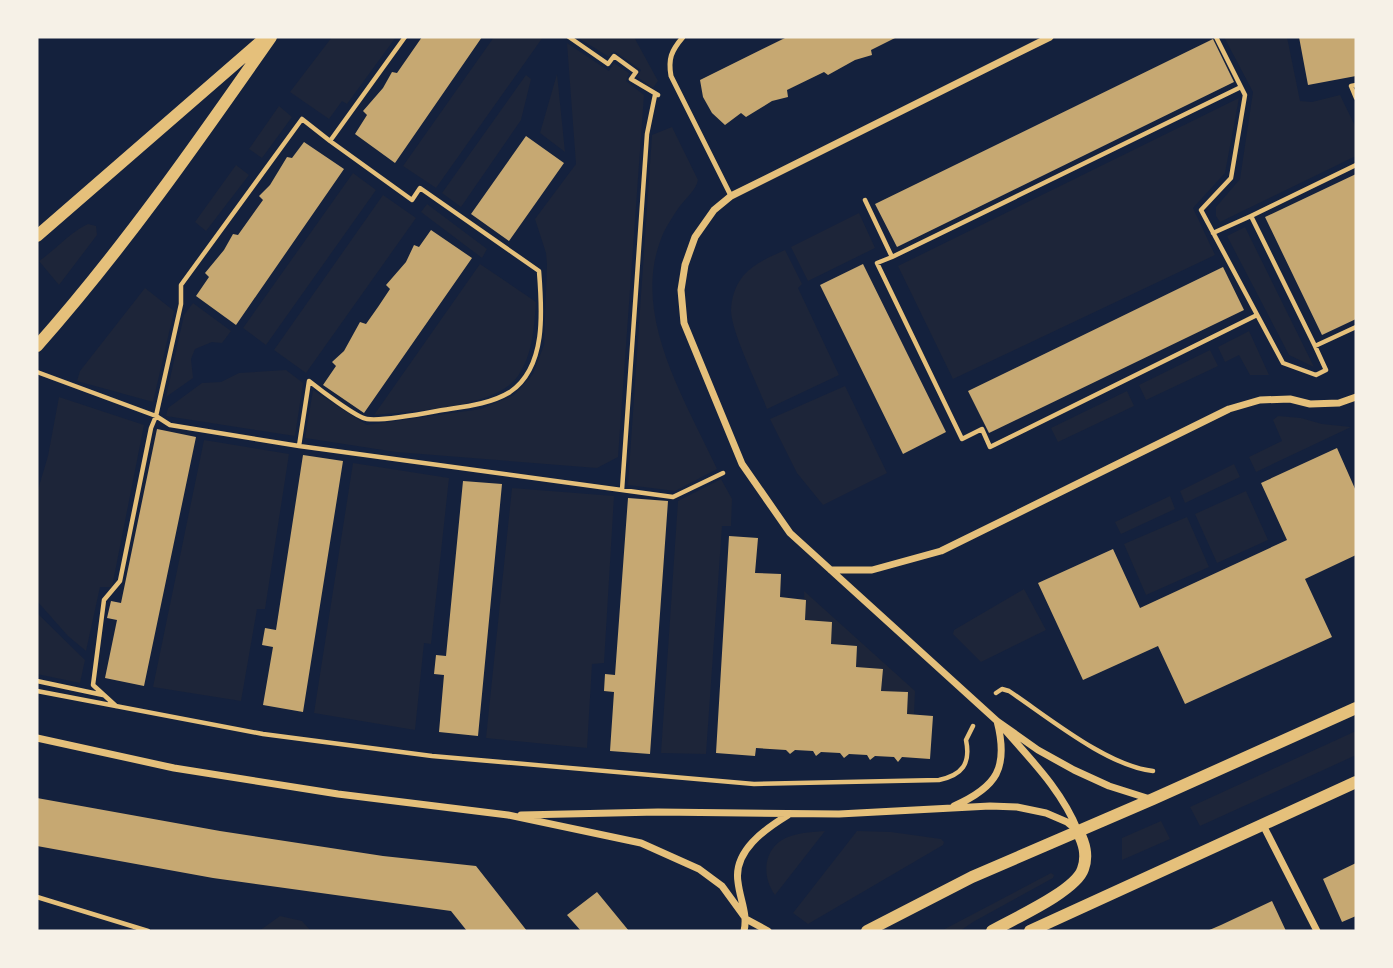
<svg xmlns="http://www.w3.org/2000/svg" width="1393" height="968" font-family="'Space Grotesk',sans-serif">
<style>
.green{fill:#1d2539}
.building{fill:#c6a872}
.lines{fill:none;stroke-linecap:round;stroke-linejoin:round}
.path{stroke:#e5c07b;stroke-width:4.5}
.service{stroke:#e5c07b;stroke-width:5}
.minor{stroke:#e5c07b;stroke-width:7}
.tertiary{stroke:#e5c07b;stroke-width:12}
</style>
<rect width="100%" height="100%" fill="#14213d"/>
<!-- green -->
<path class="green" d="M332 37H396L347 104 342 101 329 119 290 92Z
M494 37H543L436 188 403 166Z
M577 37H634L658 81 653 88 637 77 641 70 614 51 609 57Z
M1224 37H1287L1300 101 1312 102 1340 95 1356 128V156L1220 222 1216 216V207L1240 179 1253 92Z
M567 43 609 71 614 63 629 73 626 81 644 95 618 457 597 468 396 452 305 438 313 390 367 425 481 409 514 395 533 374 544 345 547 264 546 253 535 219 576 164Z
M557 74 565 152 540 133Z
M526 75 531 79 521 120 461 207 442 193Z
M1239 98 1225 173 1193 208 1215 255 953 379 898 266Z
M279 106 292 117 262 158 249 149Z
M672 127 698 180C696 190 686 198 680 206 673 216 665 228 661 239 631 316 686 401 717 469L675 491 628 485 652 135Z
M236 165 249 175 206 231 195 222Z
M353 173 376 190 266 345 243 328Z
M383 195 416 218 306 373 274 350Z
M427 204 487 249 482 258 421 212Z
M859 213 875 248 808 281 791 247Z
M88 224 96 226 97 235 59 285 39 261C54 251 73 230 88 224Z
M1245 227 1314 367 1289 355 1227 236Z
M785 250 802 284 798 288 839 375 767 409C758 385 732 334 731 311 731 299 735 286 743 276 754 263 770 257 785 250Z
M480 264 536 302C534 328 533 354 518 376 495 409 411 411 374 415Z
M145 288 174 311 153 402 77 381 80 371Z
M193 303 231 331 222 343 212 342 195 349 191 359 193 378 166 397 184 315Z
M1249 331 1269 375H1250L1239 355 1225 362 1218 347Z
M1210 350 1218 366 1146 400 1139 385Z
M286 370 303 383 295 436 166 416 168 408 202 383 221 382 239 373Z
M845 386 887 473 823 505 797 473 770 419Z
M1127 391 1134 406 1058 442 1051 428Z
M59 397 144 425 112 587H100L86 651 68 636 37 601V493L48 456Z
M1278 416 1301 418 1322 424 1351 427 1256 472 1249 457 1282 441 1273 420Z
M204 440 289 454 265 609H257L241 701 153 687Z
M353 463 449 478 431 644 424 643 415 730 314 713Z
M1234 464 1240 477 1185 503 1180 491Z
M721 479 732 499 731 526H722L706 754 661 753 678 501Z
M512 488 614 496 604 663 592 664 587 748 486 738Z
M1246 491 1268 540 1217 563 1195 514Z
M1170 496 1175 509 1121 534 1115 522Z
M1187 517 1209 567 1146 595 1124 544Z
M1024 589 1046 630 981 662 953 634 954 630Z
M804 591 915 691 914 714H907L908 692 881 691 883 669 856 667 857 646 831 644 805 620Z
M37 613 85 660 80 683 37 674Z
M1356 731V755L1354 756 1200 826 1190 807Z
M1161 821 1170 839 1122 860V838Z
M825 831 775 895C760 875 764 844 791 836 802 832 814 832 825 831Z
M857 831 891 832 941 839 944 842 943 845 808 924 793 913Z
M1051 873 1054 875 1053 878 973 922 960 931H941Z
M280 916 302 921 311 931H259Z"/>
<!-- building -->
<path class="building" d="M422 37H482L395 163 355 134 367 115 363 111 383 88 392 72 397 73Z
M787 37H897L871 50 872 55 855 60 828 75 824 72 787 90 788 97 772 101 746 117 741 113 725 125 712 113 703 97 700 80Z
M1299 37H1356V76L1308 85Z
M1213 39 1234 82 897 247 875 204Z
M526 136 564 163 509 241 471 214Z
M304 142 344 169 236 325 196 296 209 277 205 273 224 250 233 234 238 235 263 200 259 196 270 185 287 157 292 158Z
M1356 174V319L1322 335 1265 217Z
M431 230 472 258 364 413 323 385 336 366 332 362 344 351 360 322 366 324 378 307 390 289 386 285 406 262 414 245 419 247Z
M863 264 946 432 903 454 820 285Z
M1223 267 1244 310 989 433 968 391Z
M157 429 196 437 144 686 105 678 117 620 107 618 111 601 121 603Z
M1337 448 1356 491V555L1305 579 1332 637 1185 704 1158 646 1083 680 1038 583 1113 549 1140 608 1287 540 1261 483Z
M303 455 343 461 303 712 263 705 273 647 262 645 265 628 276 630Z
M463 481 502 484 478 736 439 732 444 675 434 674 436 655 446 656Z
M628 498 668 501 650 754 610 751 614 692 604 691 605 674 615 675Z
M729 536 758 538 755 573 781 574 780 597 806 600 805 620 832 622 831 644 857 646 856 667 883 669 881 691 908 692 907 714 933 716 930 759 902 757 898 762 894 757 875 756 870 760 867 755 849 754 844 758 840 753 821 752 816 756 813 751 795 750 790 754 786 750 756 748 755 756 716 753Z
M37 798 220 831 383 856 476 866 527 931H467L451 911 213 878 37 846Z
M1356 863V916L1342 922 1323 879Z
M597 892 629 931H581L567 915Z
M1272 901 1286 931H1207L1221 925Z"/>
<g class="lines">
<!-- path -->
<path class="path" d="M569 37 608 64 614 56 636 72 631 79 658 95
M1216 37 1245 95 1231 178 1201 210 1283 363 1316 375 1326 370 1315 346
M1356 85 1351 86 1356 98
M1356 165 1251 216 1315 346 1356 327
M865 200 892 257 1241 87
M1213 233 1251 216
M892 257 877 263 962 439 982 429 990 447 1257 315
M37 372 156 416 181 304V285L302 119 330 141 405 37
M299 446 673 497 723 473
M622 490 647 134 655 95
M37 681 103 695
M37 691 263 734 432 756 754 784 939 780C962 775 971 764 966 740L973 726
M996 693 1002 689 1009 691C1048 717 1107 766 1153 771
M116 706 93 685 104 600 120 581 151 428 156 416 170 425 299 446 309 381C319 389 357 418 367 419 382 421 421 414 437 411 460 407 489 405 510 392 547 367 542 309 539 271L420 188 412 200 330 141
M37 897 148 931"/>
<!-- service -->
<path class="service" d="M683 37C671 51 668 59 671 76L731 196"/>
<!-- minor -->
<path class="minor" d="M1050 37 731 196 714 210 695 237 685 265 681 290 684 323 742 464 790 533 997 721 1038 750 1074 770 1109 786 1150 799
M831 570H872L941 551 1229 409 1260 400 1290 399 1310 404 1339 403 1356 397
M1005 730C1033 762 1062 791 1078 831
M37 738 174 768 338 794 508 815 641 843 699 869 722 886 746 919 768 931
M954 806C997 787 1009 768 997 721
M521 815 658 812 839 814 990 806 1017 807 1046 813 1067 822 1078 831
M1263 825 1317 931
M744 931C748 914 740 900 738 882 733 851 765 829 788 815"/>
<!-- tertiary -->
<path class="tertiary" d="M37 236 266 37
M37 346C123 249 197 143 271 37
M867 931 972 877 1153 799 1356 708
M992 931C1013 919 1076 891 1083 869 1088 855 1084 843 1078 831
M1030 931 1356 782"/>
</g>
<!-- border -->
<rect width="1393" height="968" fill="none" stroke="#f6f1e7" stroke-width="77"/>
</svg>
